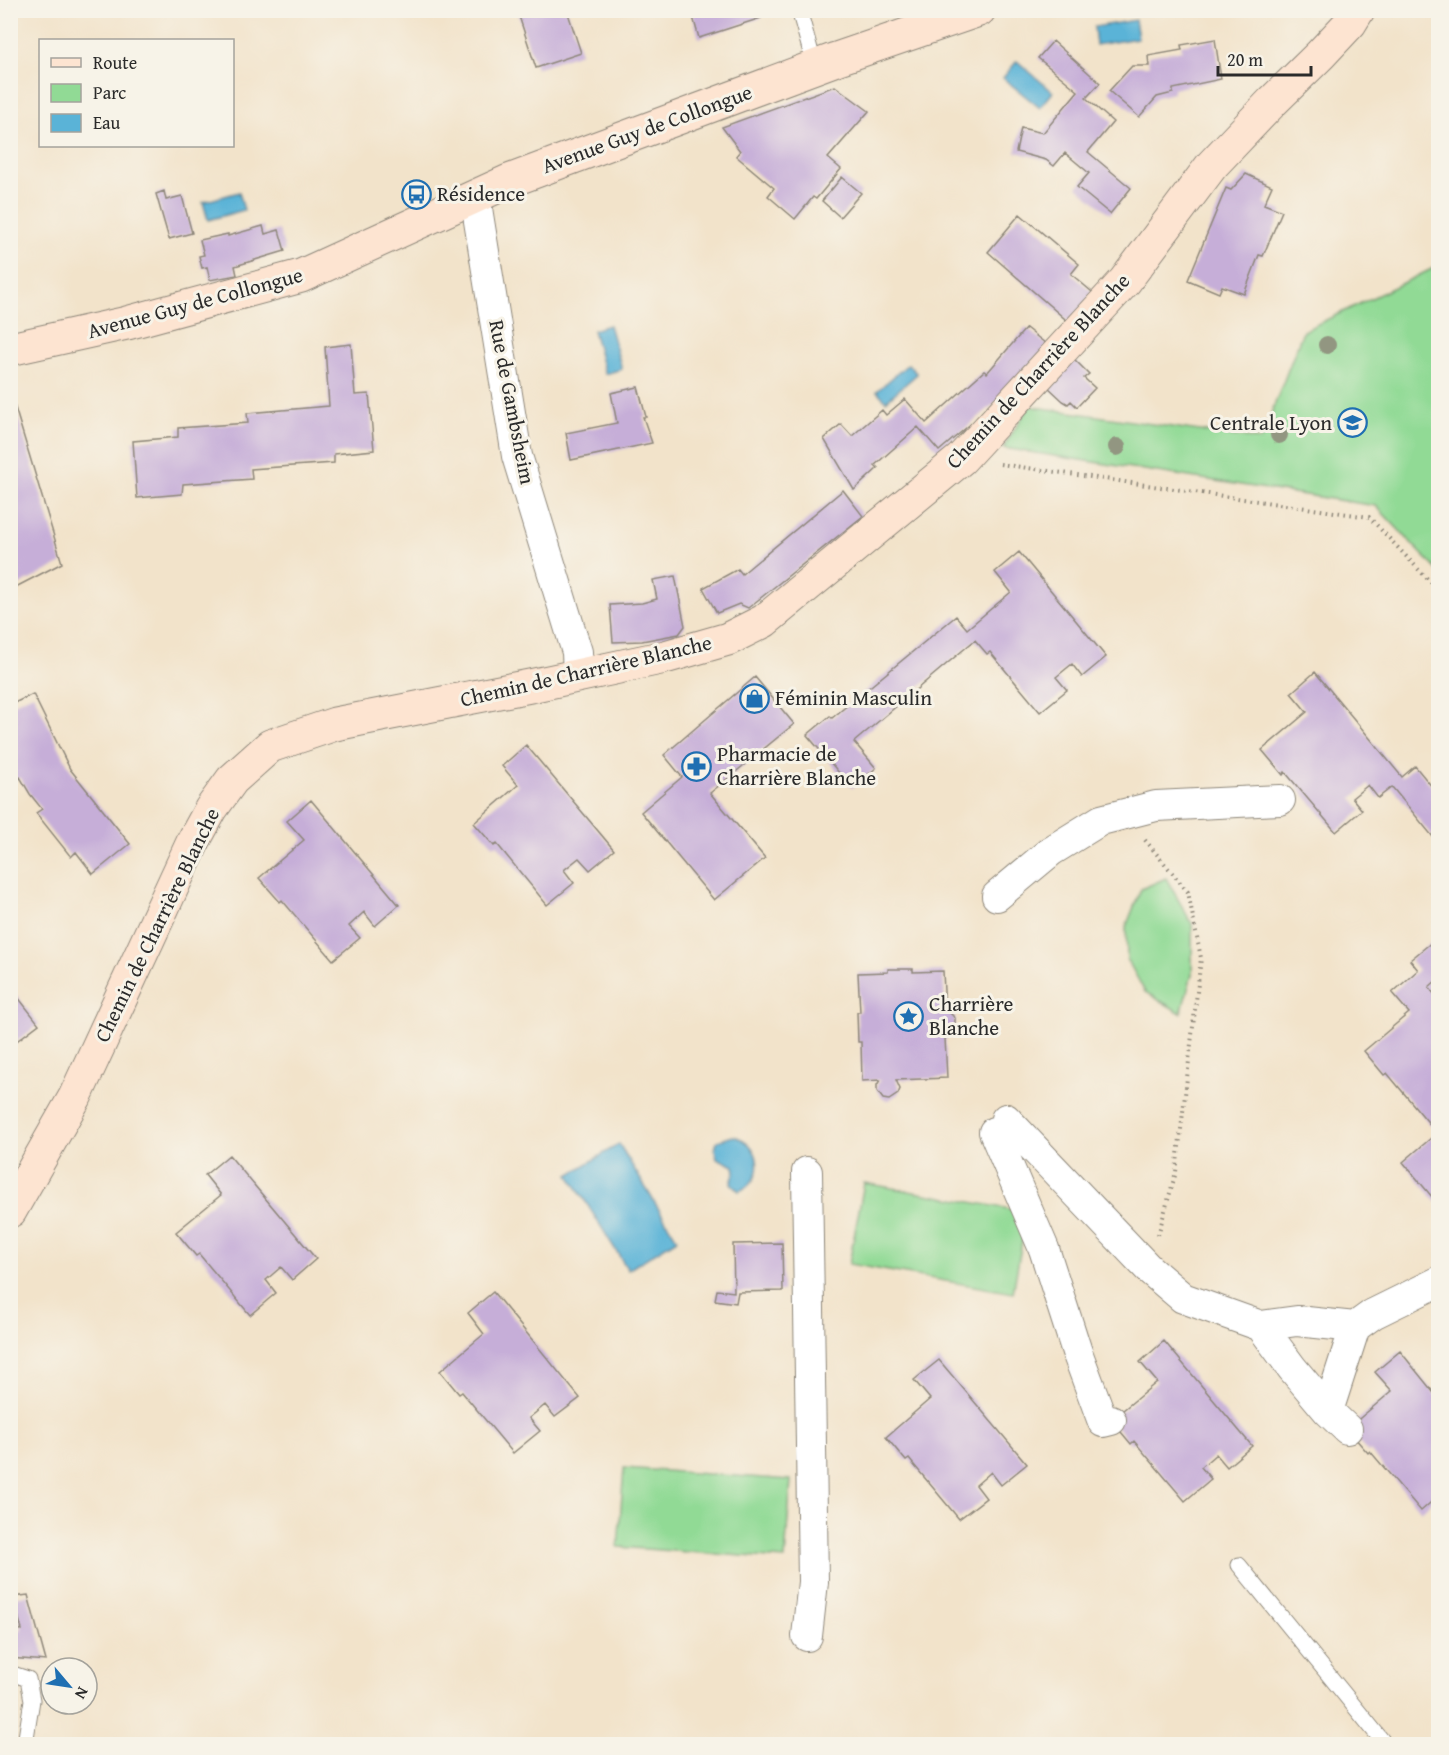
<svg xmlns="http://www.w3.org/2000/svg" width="1449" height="1755" font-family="'Gentium Book Plus',serif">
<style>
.green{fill:#91da95;stroke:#5e8260;stroke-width:1.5}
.water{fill:#5ab3d7;stroke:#426f81;stroke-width:1.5}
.building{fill:#c6aed8}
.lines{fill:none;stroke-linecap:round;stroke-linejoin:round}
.lane-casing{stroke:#8e877a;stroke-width:17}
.street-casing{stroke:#8e877a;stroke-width:32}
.secondary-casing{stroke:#8e877a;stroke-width:35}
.path{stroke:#8e877a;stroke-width:4;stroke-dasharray:1.5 4.5;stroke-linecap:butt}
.lane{stroke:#fff;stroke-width:15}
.street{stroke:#fff;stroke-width:30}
.secondary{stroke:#fde4d1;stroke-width:33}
.tree{fill:#929681}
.labels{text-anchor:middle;stroke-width:6;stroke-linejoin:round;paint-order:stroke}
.street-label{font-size:21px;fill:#2b2b2b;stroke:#f7f3e8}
.poi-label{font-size:21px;fill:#2b2b2b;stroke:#f7f3e8;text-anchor:start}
</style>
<rect width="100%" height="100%" fill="#f7f3e8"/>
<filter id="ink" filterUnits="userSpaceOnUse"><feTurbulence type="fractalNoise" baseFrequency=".0167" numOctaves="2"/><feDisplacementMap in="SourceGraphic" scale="12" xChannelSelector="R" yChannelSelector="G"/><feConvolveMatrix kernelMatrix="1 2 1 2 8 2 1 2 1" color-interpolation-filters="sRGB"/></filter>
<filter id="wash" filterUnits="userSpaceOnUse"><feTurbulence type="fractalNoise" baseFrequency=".008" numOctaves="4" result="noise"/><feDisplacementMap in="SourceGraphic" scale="24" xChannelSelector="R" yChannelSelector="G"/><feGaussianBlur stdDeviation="1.35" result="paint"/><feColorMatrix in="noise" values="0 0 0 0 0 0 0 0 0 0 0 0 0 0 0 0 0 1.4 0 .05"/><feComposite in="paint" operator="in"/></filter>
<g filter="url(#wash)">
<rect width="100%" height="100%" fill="#f2e3ca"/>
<!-- green -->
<path class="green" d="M1438 266V571L1376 506 1003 448 1029 406 1261 440 1303 331Z
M1166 878 1192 924V975L1181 1013 1145 992 1127 959 1126 927 1141 889Z
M864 1183 1027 1212 1013 1293 849 1264Z
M624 1468 791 1480 785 1559 618 1547Z"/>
<!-- water -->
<path class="water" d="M1135 20 1138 38 1096 45 1094 27Z
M1017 61 1053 92 1040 108 1003 78Z
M239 192 244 210 208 220 203 202Z
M609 325 622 369 605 374 593 330Z
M908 364 917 374 886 401 877 391Z
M733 1136C762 1142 767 1180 739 1191L731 1183 735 1172 734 1166 717 1158 715 1150 717 1141Z
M619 1144 677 1239 628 1270 569 1175Z"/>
<g id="blocks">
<!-- building -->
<path class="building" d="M517 10H567L581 53 536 68Z
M691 10H759L761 18 699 38Z
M1215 39 1221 79 1173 89V93L1157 97 1139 117 1109 91 1132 66H1149L1148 56 1182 50 1181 45Z
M1053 41 1100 83 1086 98 1113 122 1088 152 1131 188 1110 214 1077 187 1089 173 1065 153 1054 166 1046 160 1016 152 1021 128 1043 133 1078 91 1038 58Z
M835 86 869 111 828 158 841 169 816 199 813 197 795 219 768 196 774 188 736 156 740 151 722 127Z
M1246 174 1272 186 1264 204 1282 211 1263 256 1259 255 1244 294 1222 286 1219 293 1188 280 1226 188 1231 190Z
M842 177 861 193 840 217 822 201Z
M164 191 166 200 182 196 192 233 169 239 156 194Z
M1020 214 1079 264 1071 274 1098 297 1072 325 988 252Z
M263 226 265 234 279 230 285 251 235 266 237 275 210 280 207 267 202 268 199 256 204 255 200 240 228 234V236Z
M1026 328 1050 347 1008 392 939 451 918 427 875 465 878 468 854 490 824 439 841 424 852 436 882 410 886 415 905 399 926 423 984 371 987 373Z
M351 344 355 395 369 394 374 450 334 454V463L251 469 252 479 183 484 182 494 137 498 133 441 178 437V428L248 423 247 413 329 406 325 347Z
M1073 358 1089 374 1084 378 1095 388 1077 407 1071 401 1068 404 1063 401 1047 386Z
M638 387 646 417H643L652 443 571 460 566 433 617 423 611 393Z
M10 391 62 563 10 590Z
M843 490 863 516 748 608 739 604 717 613 703 588 738 569 742 574Z
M1019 552 1106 657 1082 677 1072 664 1056 677 1067 690 1040 712 990 652 987 654 975 640 854 742 876 768 852 788 807 735 830 716 832 718 956 616 967 629 1011 592 995 572Z
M675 576 685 626 679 634 642 641 613 642 610 605 642 603 657 599 653 580Z
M1315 672 1402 777 1415 766 1438 794V843L1392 787 1378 798 1368 785 1352 798 1362 810 1336 832 1285 772 1283 775 1262 750 1307 712 1291 693Z
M755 677 794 724 710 793 765 858 714 900 641 812 682 777 664 755Z
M33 694 70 769 130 844 93 874 76 852 71 857 36 813 42 809 30 794 20 777 14 780 10 773V705Z
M526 745 614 850 590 870 579 858 564 870 574 883 547 905 497 844 494 846 474 823 518 785 502 766Z
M311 800 399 905 375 926 364 912 349 926 360 938 333 960 282 900 280 902 259 878 304 840 287 821Z
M1438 937V979L1429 987 1438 999V1204L1403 1162 1437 1133 1387 1073 1384 1075 1364 1051 1409 1013 1392 993 1418 970 1410 960Z
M888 969H913V972L943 971 945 1012H949L955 1018V1031L949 1037 945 1038 947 1078 896 1080 900 1089 898 1094 889 1100 883 1099 877 1091V1085L880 1080 862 1081 861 1042H858L857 1012H860L858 973 888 972Z
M10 987 39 1024 10 1046Z
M229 1155 316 1259 292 1280 281 1267 266 1280 276 1293 250 1315 199 1254 196 1256 176 1232 221 1195 205 1175Z
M782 1243 783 1291 738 1292 736 1303 715 1300 717 1290 734 1292 733 1244Z
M493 1292 580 1398 555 1417 545 1405 529 1418 540 1431 513 1453 462 1392 459 1394 440 1371 484 1334 468 1313Z
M1164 1341 1252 1446 1227 1467 1216 1454 1201 1467 1211 1479 1185 1501 1134 1441 1131 1444 1111 1420 1157 1382 1140 1362Z
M1400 1351 1438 1398V1476L1437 1477 1438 1479V1496L1421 1511 1370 1451 1368 1453 1347 1429 1392 1391 1375 1372Z
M939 1360 1027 1464 1001 1485 991 1472 976 1485 986 1498 959 1519 909 1459 906 1461 886 1437 930 1399 914 1380Z
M28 1595 38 1632 46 1661 10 1658V1629L22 1630 13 1597Z"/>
</g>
</g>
<g filter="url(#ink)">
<use href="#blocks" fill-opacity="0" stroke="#8e877a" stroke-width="1.5"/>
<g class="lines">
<defs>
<path id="lane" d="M799 10 815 67
M1239 1565 1385 1744
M10 1673 28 1679 32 1700 25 1744"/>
<path id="street" d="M475 196 517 456 577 652 578 675
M997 896 1051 851 1101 820 1156 806 1280 800
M1006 1119 1149 1269 1183 1298 1261 1326 1297 1321 1355 1327
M994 1132 1044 1249 1077 1352 1103 1422 1111 1420
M807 1172 813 1582 807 1636
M1261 1326 1292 1368 1328 1411
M1347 1429 1328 1411 1355 1327 1373 1314 1438 1282"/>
<path id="secondary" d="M10 349 127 323 301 276 509 181 836 59 979 10
M10 1211 75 1097 193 842 211 809 232 780 270 746 335 724 530 686 665 657 728 639 764 621 961 459 1125 281 1212 165 1272 102 1320 55 1350 23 1358 10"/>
</defs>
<!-- lane casing -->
<use href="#lane" class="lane-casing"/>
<!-- street casing -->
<use href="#street" class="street-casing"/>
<!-- secondary casing -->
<use href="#secondary" class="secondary-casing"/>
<!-- path -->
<path class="path" d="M1000 464 1369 517 1438 590
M1145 840 1188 892 1201 958 1176 1172 1158 1235"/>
<!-- lane -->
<use href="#lane" class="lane"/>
<!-- street -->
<use href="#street" class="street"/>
<!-- secondary -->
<use href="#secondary" class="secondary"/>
</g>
<!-- trees -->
<g class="tree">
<circle cx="1327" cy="345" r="9"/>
<circle cx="1279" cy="435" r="9"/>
<circle cx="1117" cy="447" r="9"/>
</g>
</g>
<!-- icons -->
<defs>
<symbol id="bus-ring" viewBox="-11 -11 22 22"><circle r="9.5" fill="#f7f3e8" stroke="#1f6fb2" stroke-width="1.5"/><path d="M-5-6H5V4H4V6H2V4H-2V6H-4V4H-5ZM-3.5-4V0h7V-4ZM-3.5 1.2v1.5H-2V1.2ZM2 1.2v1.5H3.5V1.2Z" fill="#1f6fb2"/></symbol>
<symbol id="university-ring" viewBox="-11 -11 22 22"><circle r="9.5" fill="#f7f3e8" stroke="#1f6fb2" stroke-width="1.5"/><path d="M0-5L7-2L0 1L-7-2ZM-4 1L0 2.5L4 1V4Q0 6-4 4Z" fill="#1f6fb2"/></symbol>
<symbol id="shop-ring" viewBox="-11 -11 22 22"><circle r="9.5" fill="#f7f3e8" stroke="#1f6fb2" stroke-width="1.5"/><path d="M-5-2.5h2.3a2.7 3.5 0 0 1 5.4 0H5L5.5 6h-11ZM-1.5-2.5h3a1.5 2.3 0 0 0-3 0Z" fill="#1f6fb2"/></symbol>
<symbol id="pharmacy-ring" viewBox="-11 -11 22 22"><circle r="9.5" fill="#f7f3e8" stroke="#1f6fb2" stroke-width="1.5"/><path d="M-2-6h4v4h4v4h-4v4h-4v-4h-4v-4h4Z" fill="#1f6fb2"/></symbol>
<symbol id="sight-ring" viewBox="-11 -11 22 22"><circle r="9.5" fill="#f7f3e8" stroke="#1f6fb2" stroke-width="1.5"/><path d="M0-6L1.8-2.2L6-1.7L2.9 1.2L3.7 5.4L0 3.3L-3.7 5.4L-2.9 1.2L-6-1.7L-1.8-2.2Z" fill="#1f6fb2"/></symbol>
</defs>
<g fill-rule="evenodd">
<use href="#bus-ring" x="400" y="178" width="33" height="33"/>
<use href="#university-ring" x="1336" y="406" width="33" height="33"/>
<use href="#shop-ring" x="738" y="682" width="33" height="33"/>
<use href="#pharmacy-ring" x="680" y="750" width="33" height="33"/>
<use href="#sight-ring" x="892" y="1000" width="33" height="33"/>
</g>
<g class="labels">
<!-- street labels -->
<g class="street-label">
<text transform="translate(647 129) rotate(-20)" y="7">Avenue Guy de Collongue</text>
<text transform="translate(195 303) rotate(-15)" y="7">Avenue Guy de Collongue</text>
<text transform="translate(1038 371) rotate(-47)" y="7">Chemin de Charrière Blanche</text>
<text transform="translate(512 402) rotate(79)" y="7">Rue de Gambsheim</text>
<text transform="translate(586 671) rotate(-13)" y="7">Chemin de Charrière Blanche</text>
<text transform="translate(157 925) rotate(-64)" y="7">Chemin de Charrière Blanche</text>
</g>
<!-- poi labels -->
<g class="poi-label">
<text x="437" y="201">Résidence</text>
<text x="1332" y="430" text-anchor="end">Centrale Lyon</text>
<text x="775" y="705">Féminin Masculin</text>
<text x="717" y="761">Pharmacie de<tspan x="717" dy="24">Charrière Blanche</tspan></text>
<text x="929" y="1011">Charrière<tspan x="929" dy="24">Blanche</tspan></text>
</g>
</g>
<!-- margin -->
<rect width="1449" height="1755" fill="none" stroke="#f7f3e8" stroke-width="36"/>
<!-- legend -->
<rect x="39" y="39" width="195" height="108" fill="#f7f3e8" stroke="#a5a39c" stroke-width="1.5"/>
<rect x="51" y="58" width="30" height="9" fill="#fde4d1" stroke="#a5a39c" stroke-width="1.5"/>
<text x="93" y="69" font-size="18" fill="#2b2b2b">Route</text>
<rect x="51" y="84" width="30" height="18" fill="#91da95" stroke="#a5a39c" stroke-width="1.5"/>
<text x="93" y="99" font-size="18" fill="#2b2b2b">Parc</text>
<rect x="51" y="114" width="30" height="18" fill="#5ab3d7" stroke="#a5a39c" stroke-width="1.5"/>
<text x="93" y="129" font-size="18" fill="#2b2b2b">Eau</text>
<!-- north arrow -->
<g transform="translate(69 1686) rotate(119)"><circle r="28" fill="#f7f3e8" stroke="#a5a39c" stroke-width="1.5"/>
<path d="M0-4.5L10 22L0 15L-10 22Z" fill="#1f6fb2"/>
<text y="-9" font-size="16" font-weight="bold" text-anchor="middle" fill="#2b2b2b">N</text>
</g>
<!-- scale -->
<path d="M1218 66v9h93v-9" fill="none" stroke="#2b2b2b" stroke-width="3"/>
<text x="1227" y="66" font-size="18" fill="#2b2b2b" stroke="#f7f3e8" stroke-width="4.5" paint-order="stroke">20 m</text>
</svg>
